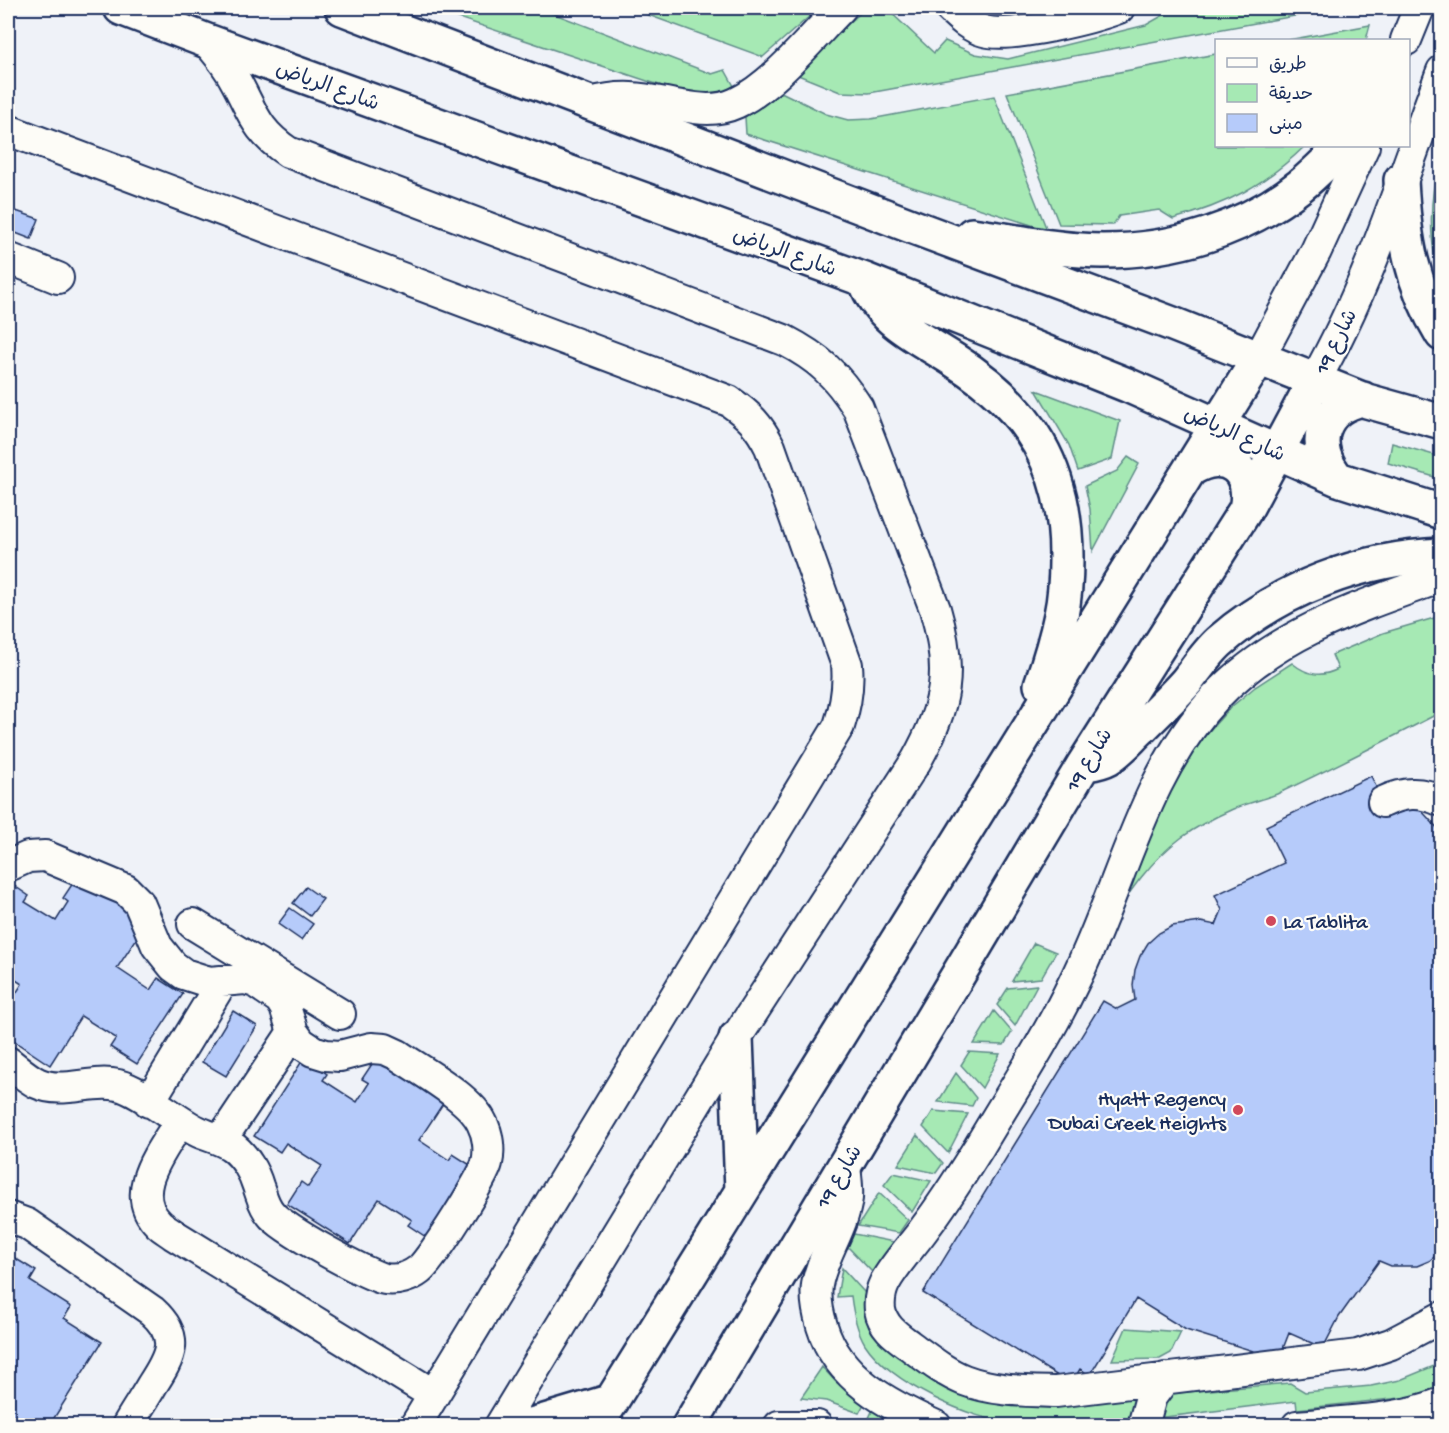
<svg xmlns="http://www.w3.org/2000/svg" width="1449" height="1433" font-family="'Gochi Hand','Playpen Sans Arabic',sans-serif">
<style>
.green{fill:#a6e9b4;stroke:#608c89;stroke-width:1.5}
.building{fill:#b6cbfa;stroke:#1b2f5e;stroke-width:1.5}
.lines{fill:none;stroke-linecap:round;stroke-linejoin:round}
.minor-casing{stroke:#1b2f5e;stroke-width:34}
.major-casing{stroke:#1b2f5e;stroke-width:38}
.minor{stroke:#fdfcf7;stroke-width:30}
.major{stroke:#fdfcf7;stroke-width:33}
.poi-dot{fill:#d1495b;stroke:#fdfcf7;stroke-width:2}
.labels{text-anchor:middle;stroke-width:4.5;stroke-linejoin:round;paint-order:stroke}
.street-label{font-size:21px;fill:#1b2f5e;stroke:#fdfcf7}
.poi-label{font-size:21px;fill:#1b2f5e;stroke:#fdfcf7;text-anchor:start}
</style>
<rect width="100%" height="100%" fill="#eff2f8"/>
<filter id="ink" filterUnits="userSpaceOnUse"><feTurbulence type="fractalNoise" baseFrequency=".0167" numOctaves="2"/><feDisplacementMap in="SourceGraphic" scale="12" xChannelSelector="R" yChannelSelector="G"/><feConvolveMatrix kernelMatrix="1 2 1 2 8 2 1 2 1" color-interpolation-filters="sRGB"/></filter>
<g filter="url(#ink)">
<!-- green -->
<path class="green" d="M429 8H539L712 74 725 70 734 86 727 93 698 98Z
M629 8H819L763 57Z
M866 8H886L934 53 945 41 975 54 1008 59 1146 25 1176 8H1339L869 93 840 92 793 73Z
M1370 25 1366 40H1288Z
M1216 54V146H1305C1266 184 1227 205 1173 219L1159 210 1119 216 1113 225 1059 224 1007 93Z
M775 89 826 114 848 120 871 119 994 96 1047 230 746 134 745 117Z
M1441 156V283C1428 240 1428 199 1441 156Z
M1036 390 1120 421 1112 459 1078 471 1069 445Z
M1392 443 1441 457V479L1388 463Z
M1128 457 1139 464 1093 551 1090 509 1085 486 1117 471Z
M1441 616V712C1387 740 1332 768 1277 794 1262 800 1248 803 1233 809 1215 817 1197 826 1181 838 1146 864 1124 901 1100 936L1182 761 1230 708 1255 687 1292 663C1307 675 1321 678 1338 669L1332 655 1383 633Z
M1034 943 1056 952 1041 978 1012 981Z
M1037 985 1015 1026 997 1005 1008 988Z
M994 1011 1012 1032 1004 1045 974 1044Z
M969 1052 1000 1054 982 1088 961 1065Z
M956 1073 976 1098 972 1106 938 1102Z
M933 1111 968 1114 948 1153 923 1127Z
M917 1135 943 1163 936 1173 898 1165Z
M893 1173 931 1181 912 1212 884 1185Z
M879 1193 908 1220 899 1233 858 1226Z
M854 1234 894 1242 880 1264 876 1276 848 1247Z
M842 1268 944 1379 1140 1391 1134 1419C1095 1420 1055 1425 1015 1423 971 1421 889 1382 865 1344 856 1329 853 1313 851 1296L837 1297Z
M1126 1328 1181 1332 1171 1353 1160 1359 1112 1360Z
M1441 1363V1386L1410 1397 1297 1409 1296 1401 1157 1418 1164 1394 1290 1383 1305 1392 1371 1386 1400 1380Z
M822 1367 836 1382 865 1402 859 1413 826 1401 801 1398Z
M874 1407 908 1425H880L869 1418Z"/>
<!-- building -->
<path class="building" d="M16 211 39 219 31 239 8 230Z
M8 279 16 282 8 303Z
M1438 717H1442V762Z
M1371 776 1388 812 1419 808 1442 833V1251L1429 1261 1417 1266H1391L1379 1261 1339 1317 1323 1348 1289 1333 1279 1359 1186 1330 1136 1299 1090 1375 1080 1369 1071 1384 923 1293 1103 1001 1117 1009 1135 1000 1133 985 1135 970 1140 956 1148 943 1159 933 1172 926 1201 922 1216 925 1222 910 1215 895 1284 863 1266 826Z
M77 877 147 923 117 968 150 990 158 978 183 994 137 1064 110 1047 116 1038 81 1016 50 1065 8 1037V1006L22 984 8 975V886L10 883 29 896 25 902 56 921 68 902 63 898Z
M306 887 323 899 310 916 293 903Z
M290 908 313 924 301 940 278 924Z
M233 1011 257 1026 226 1076 202 1062Z
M304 1058 327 1074 323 1080 357 1102 369 1083 362 1079 376 1058 444 1102 419 1140 449 1160 453 1154 475 1168 429 1239 408 1225 412 1220 379 1199 350 1244 287 1204 301 1182 308 1187 322 1166 286 1143 280 1152 254 1136Z
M8 1254 36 1271 30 1281 71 1307 64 1318 102 1342 49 1426H8Z"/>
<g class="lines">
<defs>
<path id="minor" d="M950 8C960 18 970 27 984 31 1010 39 1093 18 1119 8
M1406 40 1419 8
M207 41C217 53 227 64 234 78 253 111 254 129 288 152L784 340C819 358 837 375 858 408L935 609C953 670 947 706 916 761L736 1038 500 1426
M591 103C633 91 655 103 695 108 709 110 723 109 736 103 773 86 812 37 841 8
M8 130 729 401C749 415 759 425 770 447L847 665C849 687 846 705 839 726L415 1426
M8 258 58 278
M1259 358 1316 251 1364 146
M1315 380C1370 283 1403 176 1442 71
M1442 577C1361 606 1276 633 1216 697 1141 777 1121 889 1073 984 1046 1040 1011 1093 979 1147 962 1174 946 1200 927 1225 914 1244 896 1262 885 1282 881 1290 879 1301 880 1310 883 1327 897 1336 909 1345 927 1358 944 1372 964 1380 993 1391 1025 1391 1056 1392L1358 1355 1391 1344 1442 1317
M1383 802C1404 792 1420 791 1442 801
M8 866 28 857 45 856 126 890 139 903 157 946 173 966 184 974 209 982 245 979 255 982 280 999 285 1007 293 1032 301 1043 313 1051 326 1055 340 1056 371 1048 385 1049 398 1055C421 1071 471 1098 482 1123 488 1134 490 1150 487 1163 484 1177 431 1261 419 1270 410 1277 397 1281 385 1279 368 1276 281 1228 271 1214 263 1205 262 1196 258 1186 254 1172 245 1157 234 1148 223 1139 209 1137 197 1131 173 1119 142 1091 118 1085 91 1079 63 1095 37 1083 27 1078 17 1069 8 1062
M193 924 340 1014
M149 1102 222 982
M180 1121C163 1150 126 1192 159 1224 163 1228 169 1231 174 1235L434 1395
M221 1140 293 1032
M845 1166C846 1177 848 1187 847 1198 843 1229 822 1255 817 1285 815 1300 818 1313 822 1326 838 1379 889 1405 936 1426
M8 1217 27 1224 152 1311C181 1337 171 1356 152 1385 144 1399 135 1412 127 1426
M779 1426H817
M1143 1426 1151 1397 1165 1378
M1297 1426C1344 1421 1397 1421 1442 1403"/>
<path id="major" d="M121 8 207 41 865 280 1127 385 1338 479 1442 512
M342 8 911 226 1170 323 1367 401 1442 422
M1401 180C1404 238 1411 284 1442 334
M972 235C1015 241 1060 251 1103 251 1173 251 1244 230 1300 186 1315 174 1329 159 1343 146
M865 280C880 322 919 337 954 360 1030 408 1067 469 1066 560 1066 578 1065 597 1061 615 1056 639 1049 662 1041 685
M1191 469C1225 447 1255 470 1246 509
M1338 479C1310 447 1319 408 1363 399
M1086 764C1093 763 1101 762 1108 758 1121 750 1131 737 1142 727 1157 712 1173 697 1187 681 1197 668 1207 653 1219 642 1279 589 1361 558 1442 555
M736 1038 742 1190
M528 1426 612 1401
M596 1426 1259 358
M689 1426 1084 764 1246 509 1315 380"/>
</defs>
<!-- minor casing -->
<use href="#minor" class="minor-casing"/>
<!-- major casing -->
<use href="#major" class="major-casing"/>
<!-- minor -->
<use href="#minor" class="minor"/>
<!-- major -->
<use href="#major" class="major"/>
</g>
</g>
<!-- markers -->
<g class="poi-dot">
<circle cx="1271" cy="921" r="6"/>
<circle cx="1238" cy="1110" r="6"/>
</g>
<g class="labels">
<!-- street labels -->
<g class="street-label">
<text transform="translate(328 85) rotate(20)" y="7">شارع الرياض</text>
<text transform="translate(785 251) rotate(20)" y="7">شارع الرياض</text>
<text transform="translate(1335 341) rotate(-63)" y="7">شارع 19</text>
<text transform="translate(1235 433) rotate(24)" y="7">شارع الرياض</text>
<text transform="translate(1088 759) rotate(-58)" y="7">شارع 19</text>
<text transform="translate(838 1176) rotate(-59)" y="7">شارع 19</text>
</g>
<!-- poi labels -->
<g class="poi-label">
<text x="1283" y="928">La Tablita</text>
<text x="1226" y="1105" text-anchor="end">Hyatt Regency<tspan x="1226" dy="24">Dubai Creek Heights</tspan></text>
</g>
</g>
<!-- margin -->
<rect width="1449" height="1433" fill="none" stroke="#fdfcf7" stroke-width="30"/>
<rect x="15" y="15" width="1419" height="1403" fill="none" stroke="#1b2f5e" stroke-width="2" filter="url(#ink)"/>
<!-- legend -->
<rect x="1215" y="39" width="195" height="108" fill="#fdfcf7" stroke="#a3aaba" stroke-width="1.5"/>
<rect x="1227" y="58" width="30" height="9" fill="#fdfcf7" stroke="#a3aaba" stroke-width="1.5"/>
<text x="1269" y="69" font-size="18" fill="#1b2f5e">طريق</text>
<rect x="1227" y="84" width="30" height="18" fill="#a6e9b4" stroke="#a3aaba" stroke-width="1.5"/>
<text x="1269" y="99" font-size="18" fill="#1b2f5e">حديقة</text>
<rect x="1227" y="114" width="30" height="18" fill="#b6cbfa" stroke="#a3aaba" stroke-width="1.5"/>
<text x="1269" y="129" font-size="18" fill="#1b2f5e">مبنى</text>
</svg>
